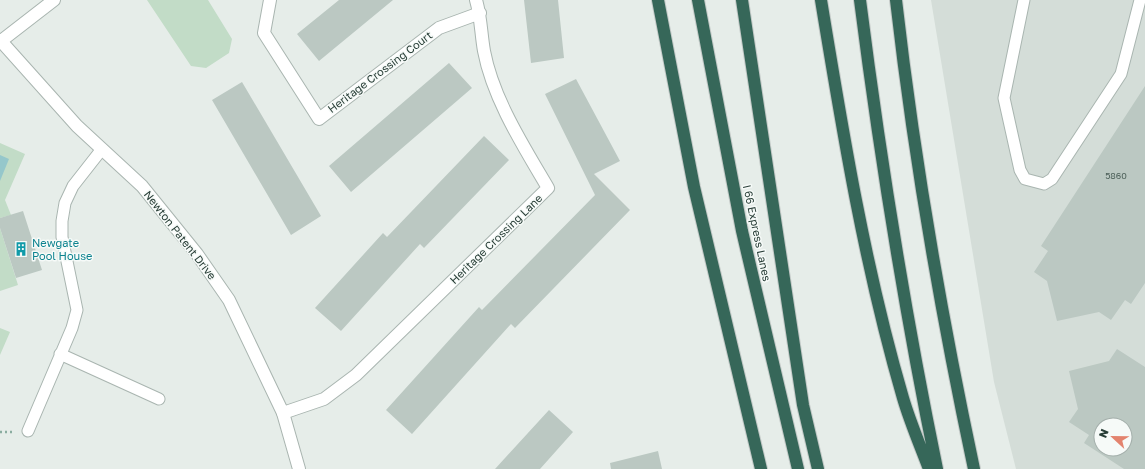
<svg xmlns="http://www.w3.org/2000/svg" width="1145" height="469" font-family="'Golos Text',sans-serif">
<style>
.built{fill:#d4ddd8;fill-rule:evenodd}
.green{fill:#c2dcc7}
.water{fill:#95c7cb}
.building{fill:#bbc8c2;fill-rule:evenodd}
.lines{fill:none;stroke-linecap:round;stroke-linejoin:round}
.service-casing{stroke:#a9b5b0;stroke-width:13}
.minor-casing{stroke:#a9b5b0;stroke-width:14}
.tertiary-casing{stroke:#a9b5b0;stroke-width:14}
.motorway-casing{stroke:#c3c9c7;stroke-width:14}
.path{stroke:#8aada0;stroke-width:2.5;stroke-dasharray:2 3;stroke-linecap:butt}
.service{stroke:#fff;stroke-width:11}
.minor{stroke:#fff;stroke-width:12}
.tertiary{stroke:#fff;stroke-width:12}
.motorway{stroke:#366759;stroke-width:12}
.labels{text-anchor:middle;stroke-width:3;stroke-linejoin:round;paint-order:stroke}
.number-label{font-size:9px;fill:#4c6059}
.street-label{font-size:11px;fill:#273d36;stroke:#f6faf8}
.culture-label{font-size:11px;fill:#0d838f;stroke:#f6faf8;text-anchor:start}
</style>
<rect width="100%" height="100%" fill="#e6ede9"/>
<!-- built -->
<path class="built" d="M931 0H1145V469H1016L994 382ZM1101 425H1125V449H1101Z"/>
<!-- green -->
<path class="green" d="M147 0H208L232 39 229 53 206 68 191 66Z
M0 143 25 154 5 200 11 215 0 218Z
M0 228 18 285 0 291Z
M0 328 10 332 0 355Z"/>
<!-- water -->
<path class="water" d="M0 155 9 159 0 181Z"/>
<!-- building -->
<path class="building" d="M339 0H393L319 61 297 34Z
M524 0H558L564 58 531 63Z
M449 63 472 88 351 192 329 166Z
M576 79 620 161 594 174 630 210 515 328 511 324 412 434 386 410 479 307 482 310 595 195 545 94Z
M242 82 321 216 291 235 212 100Z
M1145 86V283L1131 304 1125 300 1111 320 1099 312 1057 321 1047 281 1034 272 1048 251 1041 246Z
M484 136 509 160 424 248 420 244 341 331 315 308 383 233 387 237Z
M23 211 42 270 16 278 0 228V218Z
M1117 349 1145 367V469H1124L1084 443 1089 435 1069 422 1078 409 1069 371 1109 361ZM1101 425H1125V449H1101Z
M549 410 573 432 540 469H495Z
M658 451 662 469H611L610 463Z"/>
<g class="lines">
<defs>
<path id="service" d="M1024 0 1004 98 1020 170 1025 179 1044 184 1052 179 1121 74 1140 0
M60 354 159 399
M28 431 72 328 77 310 62 237V221L65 203 73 186 102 149"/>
<path id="minor" d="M270 0 264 33 319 119 439 28 480 13
M1 41 54 0
M283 413 324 399 356 375 548 188C524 147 493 99 484 51 481 34 481 17 476 0"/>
<path id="tertiary" d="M0 40 77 126 142 186 197 254 229 300 283 413 299 469"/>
<path id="motorway" d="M658 0 694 187 761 469
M698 0 742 231 798 469
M742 0 803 405 818 469
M821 0C843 134 865 268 903 398 910 422 920 445 929 469
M860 0C880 157 905 313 937 469
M896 0C914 158 941 314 974 469"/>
</defs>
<!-- service casing -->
<use href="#service" class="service-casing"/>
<!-- minor casing -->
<use href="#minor" class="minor-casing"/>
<!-- tertiary casing -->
<use href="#tertiary" class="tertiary-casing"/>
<!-- motorway casing -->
<use href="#motorway" class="motorway-casing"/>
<!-- path -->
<path class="path" d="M0 432H13"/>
<!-- service -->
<use href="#service" class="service"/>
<!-- minor -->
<use href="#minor" class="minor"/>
<!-- tertiary -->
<use href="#tertiary" class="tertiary"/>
<!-- motorway -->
<use href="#motorway" class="motorway"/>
</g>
<!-- icons -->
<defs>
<symbol id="building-bare" viewBox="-9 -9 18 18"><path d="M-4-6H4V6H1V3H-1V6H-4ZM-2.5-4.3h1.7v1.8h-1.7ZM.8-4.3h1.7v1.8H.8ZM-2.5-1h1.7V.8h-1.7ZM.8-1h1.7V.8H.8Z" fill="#0f9aa8" stroke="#f6faf8" stroke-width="2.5" paint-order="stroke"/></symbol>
</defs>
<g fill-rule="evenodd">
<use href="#building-bare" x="11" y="239" width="20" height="20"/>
</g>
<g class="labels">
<!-- number labels -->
<g class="number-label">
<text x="1116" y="179">5860</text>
</g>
<!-- street labels -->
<g class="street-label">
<text transform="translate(380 72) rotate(-37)" y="4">Heritage Crossing Court</text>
<text transform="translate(757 233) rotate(78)" y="4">I 66 Express Lanes</text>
<text transform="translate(180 235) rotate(52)" y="4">Newton Patent Drive</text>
<text transform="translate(496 239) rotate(-44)" y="4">Heritage Crossing Lane</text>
</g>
<!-- culture labels -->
<g class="culture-label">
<text x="32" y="247">Newgate<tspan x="32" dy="13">Pool House</tspan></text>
</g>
</g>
<!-- north arrow -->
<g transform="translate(1113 437) rotate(292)"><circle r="19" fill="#f6faf8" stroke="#a3aeaa"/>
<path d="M0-3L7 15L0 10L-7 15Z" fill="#e3836e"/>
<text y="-6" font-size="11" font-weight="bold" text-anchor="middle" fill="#273d36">N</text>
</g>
</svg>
